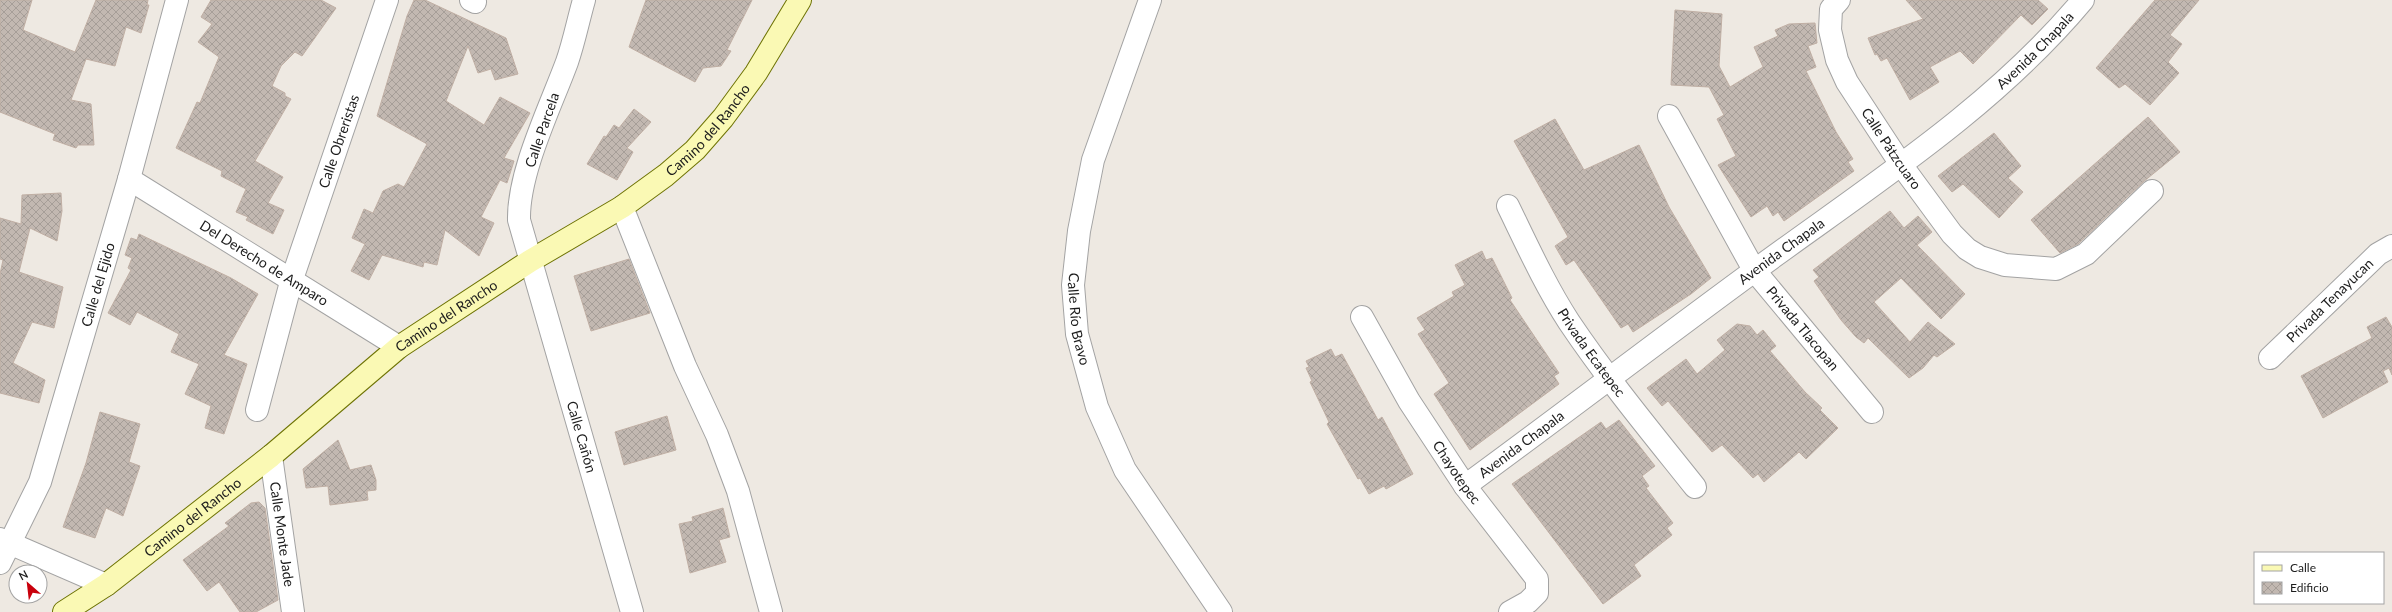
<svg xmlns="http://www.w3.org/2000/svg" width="2392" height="612" font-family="Lato,sans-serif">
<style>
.building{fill:url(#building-cross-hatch);stroke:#c0afa4}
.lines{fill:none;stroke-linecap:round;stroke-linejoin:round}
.minor-casing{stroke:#a3a3a3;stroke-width:24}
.secondary-casing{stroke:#6e7304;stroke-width:24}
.minor{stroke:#fff;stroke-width:22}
.secondary{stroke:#faf9b4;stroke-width:22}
.labels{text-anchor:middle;stroke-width:3;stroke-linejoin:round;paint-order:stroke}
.street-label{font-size:14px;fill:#1c1c1c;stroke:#fff}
</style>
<defs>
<pattern id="building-cross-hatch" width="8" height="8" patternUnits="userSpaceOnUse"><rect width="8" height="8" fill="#c2b8b1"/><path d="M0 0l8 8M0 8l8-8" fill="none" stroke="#a69e98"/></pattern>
</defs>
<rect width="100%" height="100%" fill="#eee9e2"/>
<!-- building -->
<path class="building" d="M0 0H32L23 30 75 52 96 0H148L147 5H149L141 33 126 27 115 66 86 59 71 100 91 104 94 145H78L76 148 53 140 55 134 0 112Z
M211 0H321L336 8 302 56 295 52 281 66 272 86 285 93V96L291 99 255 161 283 177 268 203 284 210 273 234 246 220 248 217 236 212 246 189 221 176 222 171 176 148 197 102 200 103 219 57 198 42 212 24 201 17Z
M414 0H425L506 38 518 74 495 80 491 69 478 73 468 46 446 101 484 125 500 97 530 113 504 158 514 161 507 183 500 180 481 217 494 223 479 256 445 230 437 265 424 262 423 267 382 255 369 280 351 271 365 244 352 238 364 209 373 213 383 191 398 184 404 187 427 144 377 116 407 16Z
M646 0H752L727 50 731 51 721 66 703 68 695 82 629 47Z
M1906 0H2038L2048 9 2032 25 2021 15 1973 64 1960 51 1930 67 1939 82 1910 100 1887 58 1881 61 1877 54 1875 55 1868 38 1923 19Z
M2155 0H2199L2170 35 2182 44 2168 62 2179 73 2150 105 2125 84 2119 88 2096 68Z
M1675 10 1722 14 1719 66 1730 87 1763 67 1754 47 1778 36 1775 30 1789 24 1815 23 1817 43 1808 46 1816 67 1806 71 1836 132 1853 159 1848 162 1854 171 1784 221 1778 212 1773 216 1767 206 1751 217 1718 165 1736 156 1717 119 1724 115 1709 87 1671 85Z
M634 109 651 122 627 148 633 152 617 180 587 164 604 136 606 137 614 125 619 128Z
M2148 117 2180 152 2143 182 2078 244 2060 253 2031 220Z
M1555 119 1584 170 1639 145 1669 207 1711 278 1691 294 1633 332 1628 324 1621 328 1574 260 1566 265 1555 246 1568 237 1514 141Z
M1994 133 2021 166 2008 178 2023 192 1999 218 1963 184 1952 192 1938 176Z
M61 193 62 211 57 241 30 228 19 272 63 287 54 328 32 322 13 363 45 380 39 403 0 393V274L3 260 0 259V218L21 224 22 195Z
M1890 211 1904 228 1918 216 1932 232 1917 245 1965 294 1941 319 1901 278 1874 302 1910 342 1928 322 1955 344 1937 357 1934 355 1923 368 1909 378 1868 338 1864 343 1856 337 1841 320 1814 281 1819 277 1813 270Z
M139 234 231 278 258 294 224 355 247 364 224 434 205 428 211 406 185 394 199 364 171 352 179 334 137 312 130 325 108 313 131 270 128 268 132 258 125 255 131 238 137 240Z
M1482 251 1486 260 1492 258 1512 298 1510 300 1559 373 1554 376 1559 384 1470 450 1434 394 1449 383 1418 334 1425 330 1417 318 1454 296 1452 292 1465 285 1455 265Z
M629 259 650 313 591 331 574 276Z
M2386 317 2392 327V375L2389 368 2383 371 2388 382 2323 418 2301 376 2372 338 2367 327Z
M1737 324 1750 326 1757 335 1763 330 1776 346 1770 351 1805 392 1822 408 1820 410 1838 428 1806 459 1799 452 1764 482 1758 474 1753 478 1722 445 1712 452 1668 401 1662 406 1647 388 1686 359 1697 374 1725 350 1717 340Z
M1331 349 1335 357 1342 354 1378 420 1382 417 1413 474 1386 489 1384 486 1369 494 1360 478 1358 479 1327 424 1329 422 1310 382 1312 381 1306 368 1309 367 1306 361Z
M100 412 140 424 129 462 140 466 123 516 106 508 95 538 63 527 86 463Z
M667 416 676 450 624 465 615 432Z
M1619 420 1655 466 1642 476 1649 486 1646 488 1673 523 1667 528 1672 535 1634 565 1641 576 1603 604 1512 484 1601 422 1606 429Z
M338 440 350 470 371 465 376 480V490L367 491 368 500 330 505 328 486 306 488 303 469Z
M259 502 265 508 278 600 256 612H240L219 582 207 591 183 560 229 526 225 523 251 503Z
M723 508 730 537 719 540 726 562 690 573 679 524 693 521 692 517Z"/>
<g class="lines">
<defs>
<g id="minor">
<path d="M471 0 475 2"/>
<path id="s1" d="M584 0C578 21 574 42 567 62 550 108 518 172 519 220L632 612"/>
<path id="s2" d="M1150 0 1093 160 1079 231 1073 285 1077 334 1097 407 1125 470 1221 612"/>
<path id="s3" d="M1839 0 1831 9 1830 30 1837 60 1847 82 1902 166 1952 234 1967 249 1980 257 2005 265 2056 269 2086 254 2152 191"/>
<path id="s4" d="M1669 116 1754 270 1872 412"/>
<path id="s5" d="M129 179 399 347"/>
<path id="s6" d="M1508 206C1527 245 1545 285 1569 322 1608 380 1652 433 1695 487"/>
<path d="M622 207 685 366 717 435 738 491 771 612"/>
<path id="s7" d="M1362 317 1409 401 1465 486 1537 579V593L1528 602 1510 612"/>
<path id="s8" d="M2270 358 2378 254 2392 246"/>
<path id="s9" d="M257 410 291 282 387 0"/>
<path id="s10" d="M271 456 293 612"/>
<path id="s11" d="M1465 486C1562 415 1657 342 1754 271 1868 187 1991 110 2083 0"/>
<path d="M0 539 106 585"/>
<path id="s12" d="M0 563 40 482 129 179 177 0"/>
</g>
<g id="secondary">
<path id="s13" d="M64 612 106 585 271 456 399 347 530 261 622 207 666 175 695 150 723 118 756 73 800 0"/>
</g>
</defs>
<!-- minor casing -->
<use href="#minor" class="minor-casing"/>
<!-- secondary casing -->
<use href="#secondary" class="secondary-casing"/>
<!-- minor -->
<use href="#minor" class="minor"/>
<!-- secondary -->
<use href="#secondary" class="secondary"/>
</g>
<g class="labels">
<!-- street labels -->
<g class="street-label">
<text dy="5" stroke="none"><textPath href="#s11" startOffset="718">Avenida Chapala</textPath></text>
<text dy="5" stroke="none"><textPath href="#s13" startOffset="807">Camino del Rancho</textPath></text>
<text transform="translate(542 130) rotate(-71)" y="5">Calle Parcela</text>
<text dy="5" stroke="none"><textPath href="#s9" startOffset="281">Calle Obreristas</textPath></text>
<text dy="5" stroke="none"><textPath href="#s3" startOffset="168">Calle Pátzcuaro</textPath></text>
<text dy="5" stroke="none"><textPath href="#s11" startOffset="394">Avenida Chapala</textPath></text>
<text dy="5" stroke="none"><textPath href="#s5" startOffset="159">Del Derecho de Amparo</textPath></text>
<text dy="5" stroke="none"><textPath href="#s12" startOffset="296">Calle del Ejido</textPath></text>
<text dy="5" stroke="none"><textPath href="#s8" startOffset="83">Privada Tenayucan</textPath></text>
<text dy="5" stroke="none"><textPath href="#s13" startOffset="484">Camino del Rancho</textPath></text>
<text dy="5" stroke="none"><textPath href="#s2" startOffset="331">Calle Río Bravo</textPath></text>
<text dy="5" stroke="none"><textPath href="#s4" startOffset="252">Privada Tlacopan</textPath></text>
<text dy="5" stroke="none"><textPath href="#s6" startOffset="169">Privada Ecatepec</textPath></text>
<text dy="5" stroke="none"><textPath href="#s1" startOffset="456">Calle Cañón</textPath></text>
<text dy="5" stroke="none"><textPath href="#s11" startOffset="70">Avenida Chapala</textPath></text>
<text dy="5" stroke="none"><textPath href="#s7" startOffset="182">Chayotepec</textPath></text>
<text dy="5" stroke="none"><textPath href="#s13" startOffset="160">Camino del Rancho</textPath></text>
<text dy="5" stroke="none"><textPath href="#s10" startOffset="79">Calle Monte Jade</textPath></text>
</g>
</g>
<!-- legend -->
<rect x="2254" y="552" width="130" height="52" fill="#ffffff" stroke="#a4a4a4"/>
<rect x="2262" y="565" width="20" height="6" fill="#faf9b4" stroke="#a4a4a4"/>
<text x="2290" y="572" font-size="12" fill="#1c1c1c">Calle</text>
<rect x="2262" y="582" width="20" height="12" fill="url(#building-cross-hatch)" stroke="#a4a4a4"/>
<text x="2290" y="592" font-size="12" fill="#1c1c1c">Edificio</text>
<!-- north arrow -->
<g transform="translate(28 584) rotate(332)"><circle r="19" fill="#ffffff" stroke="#a4a4a4"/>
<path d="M0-3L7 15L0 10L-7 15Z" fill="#c9000c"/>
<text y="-6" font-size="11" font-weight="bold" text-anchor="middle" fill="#1c1c1c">N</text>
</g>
</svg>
